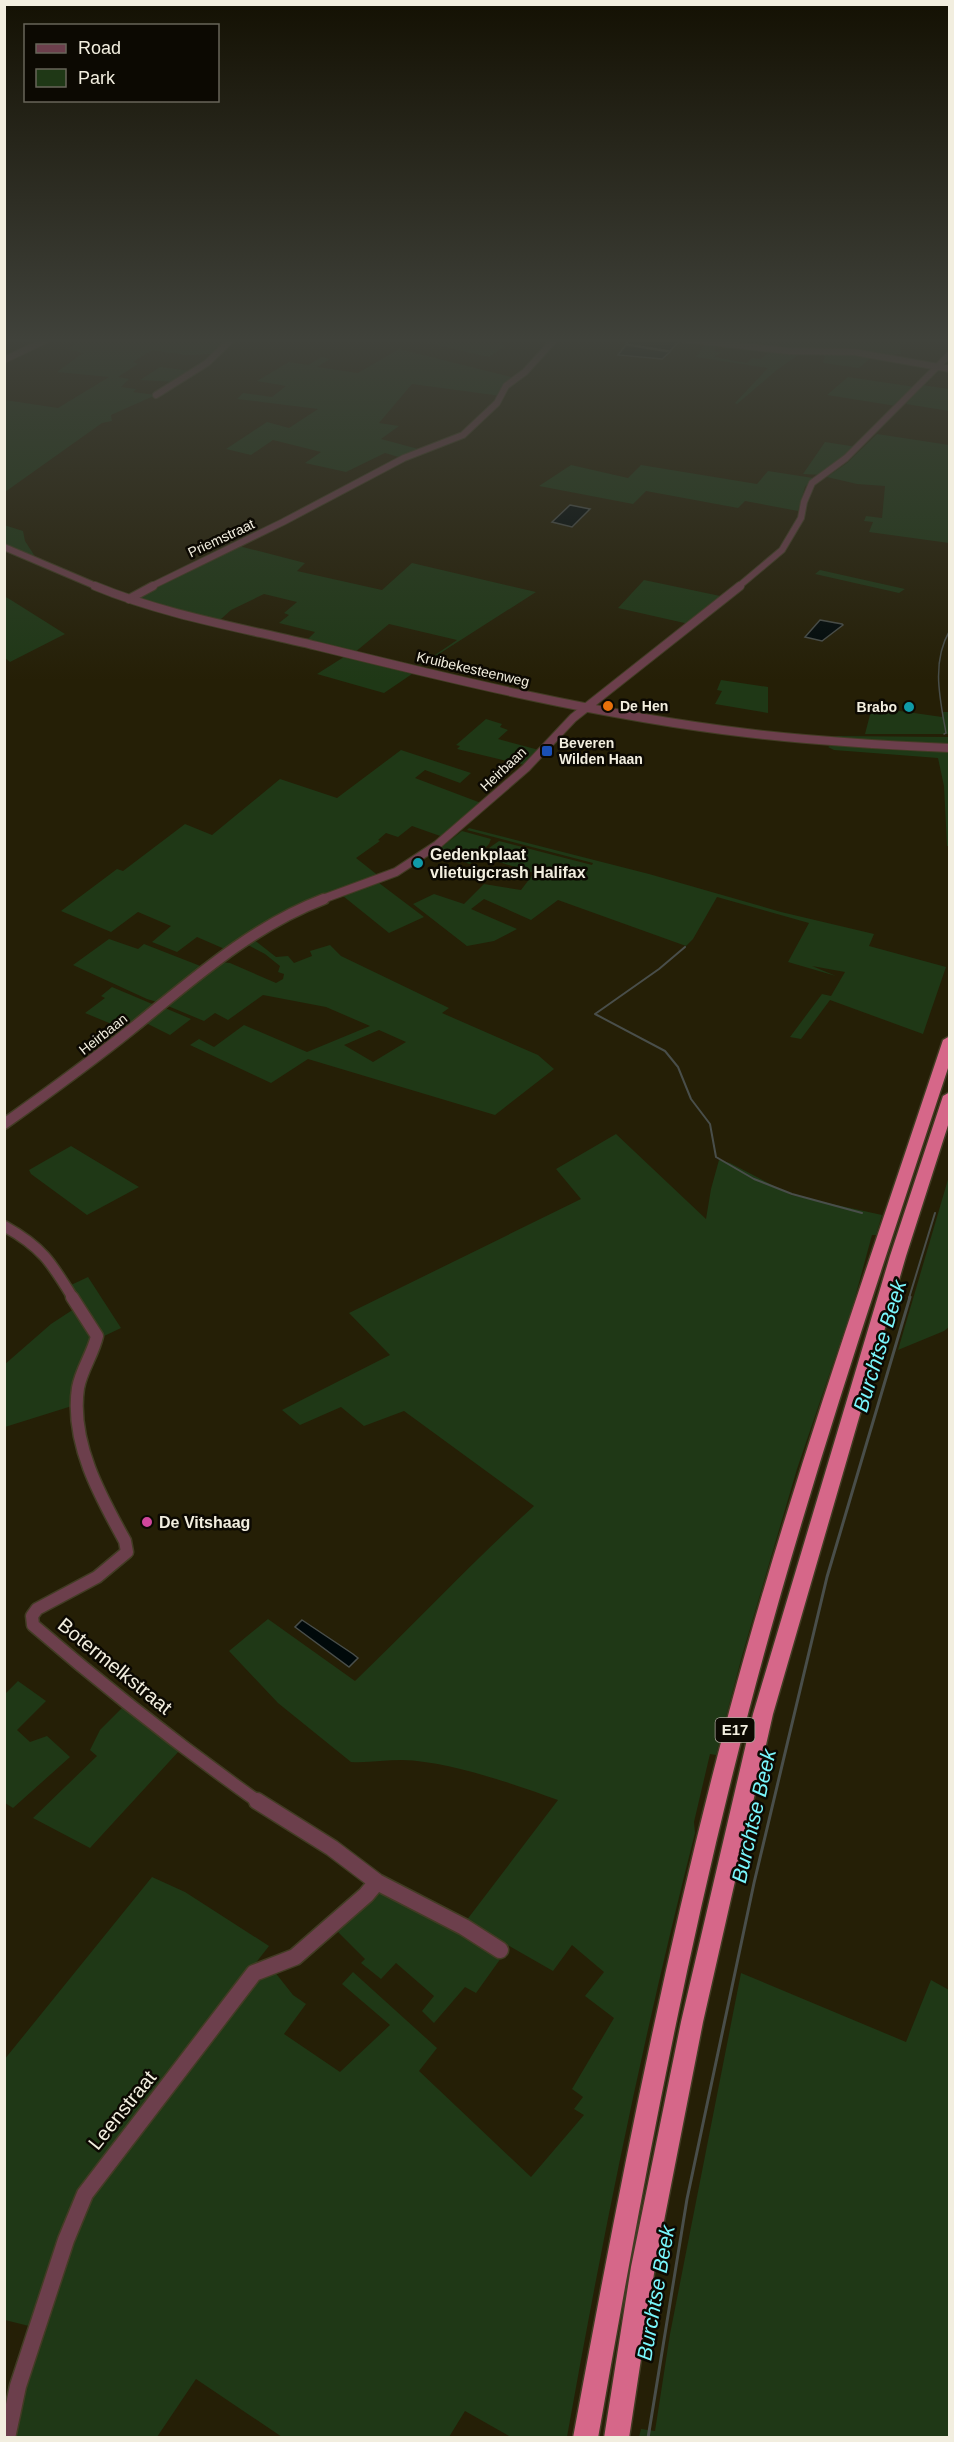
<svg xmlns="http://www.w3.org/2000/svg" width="954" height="2442" font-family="Arial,sans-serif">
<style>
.green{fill:#1f3816;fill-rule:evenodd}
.water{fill:#00090a;stroke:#494e4a;stroke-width:1.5}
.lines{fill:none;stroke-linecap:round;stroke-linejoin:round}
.stream-far2{stroke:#494e4a;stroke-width:1.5}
.stream-far1{stroke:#494e4a;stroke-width:2}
.stream{stroke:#494e4a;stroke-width:3}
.minor-far4-casing{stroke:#423c24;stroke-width:8}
.minor-far3-casing{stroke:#423c24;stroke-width:10}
.minor-far2-casing{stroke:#423c24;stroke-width:13}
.minor-far1-casing{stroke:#423c24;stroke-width:15}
.minor-casing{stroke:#423c24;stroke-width:19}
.highway-casing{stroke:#423c24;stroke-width:3}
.minor-far4{stroke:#6c3f4c;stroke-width:6}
.minor-far3{stroke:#6c3f4c;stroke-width:8}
.minor-far2{stroke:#6c3f4c;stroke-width:10}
.minor-far1{stroke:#6c3f4c;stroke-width:12}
.minor{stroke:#6c3f4c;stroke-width:16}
.highway{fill:#d66789;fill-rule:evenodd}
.food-dot{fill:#e8710a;stroke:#0c0902;stroke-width:2}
.culture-dot{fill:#0f9aa8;stroke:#0c0902;stroke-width:2}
.transit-dot{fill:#1a4fb4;stroke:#0c0902;stroke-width:2}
.hotel-dot{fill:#d1479c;stroke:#0c0902;stroke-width:2}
.labels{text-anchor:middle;stroke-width:5;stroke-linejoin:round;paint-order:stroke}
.far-street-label{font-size:14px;fill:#f2eedf;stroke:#0c0902}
.far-poi-label{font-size:14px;font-weight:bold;fill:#f2eedf;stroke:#0c0902;text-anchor:start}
.shield{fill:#0c0902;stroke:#ada99d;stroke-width:1.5}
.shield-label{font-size:15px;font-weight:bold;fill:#f2eedf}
.poi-label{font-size:16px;font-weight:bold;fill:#f2eedf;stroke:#0c0902;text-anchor:start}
.near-street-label{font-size:20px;fill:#f2eedf;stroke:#0c0902}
.near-water-label{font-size:21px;font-style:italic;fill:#79f7fd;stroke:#0c0902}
</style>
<rect width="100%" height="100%" fill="#251f06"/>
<!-- green -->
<path class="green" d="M50 339H206L226 343 213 354 185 355 152 350 133 362 138 364 118 377 129 379 121 387 136 389 133 392 156 395 111 415 112 421 102 423 5 492V400L58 408 109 377 57 372 83 353 68 349 75 344Z
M488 339 486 341 506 345 489 357 414 340Z
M687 339H909L900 346 901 354H896L892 358 849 351H796Z
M705 344 719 345 714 351 722 352 714 357 747 363 752 358 761 359 771 350 803 352 778 369 737 404 735 403 768 368 696 357Z
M399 349 515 378 501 396 412 384 379 423 399 426 381 439 422 450 402 458 385 453 346 472 305 463 321 452 273 440 251 455 226 449 267 422 289 428 318 409 237 399 243 393 272 397 286 386 257 381 289 362 308 365 322 357 330 359 317 367 358 373Z
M816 351 873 356 859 368 823 363 825 356 814 354Z
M160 367 191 371 176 382 140 380Z
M848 377 915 387 896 406 827 395Z
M922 385 949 389V411L906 404Z
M877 434 949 445V543L869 532 873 522 864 521 866 516 882 518 885 486 857 484 827 477 847 463Z
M825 442 857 447 822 475 803 474Z
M571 465 628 478 641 465 757 484 768 471 813 478 805 487 798 511 745 501 738 508 646 491 633 504 539 486Z
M4 525 23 531 25 541 36 558 5 545Z
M239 546 305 563 297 571 382 590 412 563 536 592 417 668H416L457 640 389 624 354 653 306 641 315 632 279 623 289 615 284 613 297 602 264 594 231 610 220 620 138 600V596Z
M820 570 905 589 899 593 815 574Z
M644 580 725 597 689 624 618 608Z
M4 596 11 600 65 634 10 662 5 658Z
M347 655 415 672 384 693 317 674Z
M721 680 768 687V713L715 704 722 691 717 690Z
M872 707 942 717V712H949V734H865Z
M486 719 502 724 500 727 508 730 498 739 539 750 524 765 457 749 460 746 456 745Z
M838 736 949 737V745L829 738Z
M831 745 949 750V846H947L944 786 938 758 834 750 828 747Z
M401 750 471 773 460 783 425 770 415 778 481 803 443 837 412 826 398 837 386 833 378 840 380 841 356 858 380 877 332 893 227 950 197 937 177 952 152 942 171 926 138 912 111 932 61 911 117 869 123 871 185 824 212 835 280 779 337 798Z
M469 828 649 874 781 912 874 934 869 946 946 967 923 1034 830 1000 801 1039 790 1037 822 994 831 996 845 972 812 966 836 976 788 962 809 923 717 897 693 939 686 946 558 900 531 920 484 899 471 909 517 929 494 941 467 946 413 904 434 894 464 904 484 884 521 890 534 873 483 857 489 848 499 841 592 865 593 863 467 830Z
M462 831 491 839 489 844 470 864 434 853Z
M379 883 424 917 389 933 343 896Z
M109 939 138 949 144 944 203 967 157 1002 147 999 73 965Z
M253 939 276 957 288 956 294 963 312 956 310 951 330 945 341 956 449 1008 442 1013 538 1055 554 1069 495 1115 308 1059 271 1083 190 1045 199 1039 214 1047 244 1025 307 1052 370 1026 326 1007 263 995 228 1020 215 1013 204 1021 168 1006 221 962 230 963 276 983 283 979 284 974 278 972 280 966 265 954 246 944ZM379 1030 406 1042 373 1062 344 1045Z
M112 987 157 1006 126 1030 85 1013 105 998 101 996Z
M165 1008 191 1019 170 1035 146 1023Z
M616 1134 706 1219 711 1189 719 1160 730 1163 791 1195 882 1215 876 1235H872L853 1305 797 1469 742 1656 716 1755 710 1754 694 1822 695 1833C644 2033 603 2234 567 2437H511L465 2411 449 2437H282L196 2379 157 2437 13 2438 16 2417 73 2240 96 2186 261 1976 274 1971 293 1995 306 2004 284 2034 340 2072 390 2025 342 1984 353 1972 437 2048 419 2071 531 2177 584 2115 574 2109 583 2097 572 2089 614 2018 585 1996 604 1972 572 1945 553 1971 466 1921 558 1800C514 1784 448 1761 402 1760 385 1760 368 1763 351 1762L278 1703 229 1651 268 1619 355 1681C415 1623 472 1562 534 1506L404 1411 364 1426 341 1407 300 1425 282 1410 390 1355 349 1313 581 1199 556 1169Z
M71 1146 139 1187 87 1215 31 1174 29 1170Z
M949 1176V1327L944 1331 898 1350Z
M88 1277 121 1328 102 1337 71 1285Z
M77 1307 92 1337 72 1406 5 1427 4 1365 51 1324Z
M18 1681 46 1701 17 1730 30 1742 47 1736 70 1757 13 1808 5 1803 4 1695Z
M123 1707 179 1751 90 1848 33 1818 97 1756 90 1750 100 1730Z
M152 1877 185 1892 269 1946 93 2172 33 2327 5 2320 4 2060Z
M379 1890 496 1952 501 1958 476 1993 465 1987 434 2023 422 2011 434 1996 396 1963 381 1979 361 1963 365 1959 336 1930Z
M741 1973 906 2042 931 1980 949 1990V2437H639L641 2429 655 2431 670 2334Z"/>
<!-- water -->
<path class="water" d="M630 339 679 341 670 351 626 344Z
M626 345 670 352 662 359 618 355Z
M570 505 590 509 572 527 552 522Z
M820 620 842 624 843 625 822 641 805 637Z
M302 1620 353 1654 358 1658 349 1667 295 1627Z"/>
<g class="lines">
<!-- stream-far2 -->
<path class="stream-far2" d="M944 734 946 733C940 699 931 662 950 630"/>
<!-- stream-far1 -->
<path class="stream-far1" d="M685 947 659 969 595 1014 665 1051 678 1067 691 1099 710 1124 716 1157 754 1179 792 1194 862 1213
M909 1298 935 1213"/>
<!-- stream -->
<path class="stream" d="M648 2438 687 2199 754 1883 827 1577 910 1297"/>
<defs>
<path id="minor-far4" d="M683 339 788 351 854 352 950 369
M4 360 48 339
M156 395 207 363 232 339
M4 547 98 587
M150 587 283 522 404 458 463 435 497 403 506 386 525 372 555 339
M738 587 782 550 801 518 804 502 812 483 846 458 950 354"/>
<path id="minor-far3" d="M95 586C165 615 243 628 317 646 459 681 602 716 747 733 815 741 882 745 950 748
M129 599 153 586
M320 900 396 872 437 845 526 768 573 718 740 586"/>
<path id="minor-far2" d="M4 1124C46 1094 88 1064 129 1031 190 982 250 927 324 899
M4 1226C42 1247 51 1262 73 1298"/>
<path id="minor-far1" d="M72 1297 97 1336C93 1354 81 1370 78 1388 70 1442 100 1496 125 1541L127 1552 97 1577 37 1609 32 1616 33 1625C106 1688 181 1747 260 1803"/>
<path id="minor" d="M257 1801 332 1848 377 1882 464 1927 500 1950
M7 2438 18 2386 66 2240 85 2194 254 1973 295 1957 366 1895 377 1882"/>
<path id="highway" d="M950 1036V1062C879 1277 806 1492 749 1710 686 1950 641 2194 598 2438H573C618 2194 665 1951 729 1712 790 1485 869 1263 943 1040Z
M950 1092V1119L906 1256 773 1714 703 2022 655 2267 629 2438H604L631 2267 681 2022 753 1714 890 1256 943 1096Z"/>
</defs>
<!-- minor-far4 casing -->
<use href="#minor-far4" class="minor-far4-casing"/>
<!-- minor-far3 casing -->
<use href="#minor-far3" class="minor-far3-casing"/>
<!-- minor-far2 casing -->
<use href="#minor-far2" class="minor-far2-casing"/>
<!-- minor-far1 casing -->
<use href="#minor-far1" class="minor-far1-casing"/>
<!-- minor casing -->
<use href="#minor" class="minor-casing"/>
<!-- highway casing -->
<use href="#highway" class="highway-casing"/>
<!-- minor-far4 -->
<use href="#minor-far4" class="minor-far4"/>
<!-- minor-far3 -->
<use href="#minor-far3" class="minor-far3"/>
<!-- minor-far2 -->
<use href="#minor-far2" class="minor-far2"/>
<!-- minor-far1 -->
<use href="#minor-far1" class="minor-far1"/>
<!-- minor -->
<use href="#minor" class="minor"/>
<!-- highway -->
<use href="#highway" class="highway"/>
</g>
<!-- sky -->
<linearGradient id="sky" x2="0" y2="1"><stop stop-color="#141103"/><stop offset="0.5" stop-color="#40423b"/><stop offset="1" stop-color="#40423b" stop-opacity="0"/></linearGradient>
<rect width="954" height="681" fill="url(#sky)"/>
<!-- markers -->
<circle class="food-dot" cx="608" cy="706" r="6"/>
<g class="culture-dot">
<circle cx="909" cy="707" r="6"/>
<circle cx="418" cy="863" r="6"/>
</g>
<rect class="transit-dot" x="541" y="745" width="12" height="12" rx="3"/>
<circle class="hotel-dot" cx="147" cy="1522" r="6"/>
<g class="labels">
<!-- far-street labels -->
<g class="far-street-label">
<text transform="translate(221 538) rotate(-25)" y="5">Priemstraat</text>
<text transform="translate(473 669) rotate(13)" y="5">Kruibekesteenweg</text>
<text transform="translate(503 769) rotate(-43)" y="5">Heirbaan</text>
<text transform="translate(103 1034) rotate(-38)" y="5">Heirbaan</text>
</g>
<!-- far-poi labels -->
<g class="far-poi-label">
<text x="620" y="711">De Hen</text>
<text x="897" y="712" text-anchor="end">Brabo</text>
<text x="559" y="748">Beveren<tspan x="559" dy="16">Wilden Haan</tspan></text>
</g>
<!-- shield labels -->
<rect class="shield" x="715.5" y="1718" width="39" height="24" rx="4.5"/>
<g class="shield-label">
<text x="735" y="1735">E17</text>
</g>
<!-- poi labels -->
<g class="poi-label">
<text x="430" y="860">Gedenkplaat<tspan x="430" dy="18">vlietuigcrash Halifax</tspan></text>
<text x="159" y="1528">De Vitshaag</text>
</g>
<!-- near-street labels -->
<g class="near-street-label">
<text transform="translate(115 1666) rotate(39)" y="7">Botermelkstraat</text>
<text transform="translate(122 2110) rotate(-51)" y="7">Leenstraat</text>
</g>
<!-- near-water labels -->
<g class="near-water-label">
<text transform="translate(880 1346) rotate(-73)" y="7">Burchtse Beek</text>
<text transform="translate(754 1816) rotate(-77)" y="7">Burchtse Beek</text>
<text transform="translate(656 2293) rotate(-80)" y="7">Burchtse Beek</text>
</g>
</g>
<!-- border -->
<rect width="954" height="2442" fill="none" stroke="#f2eedf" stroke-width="12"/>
<!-- legend -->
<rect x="24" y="24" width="195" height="78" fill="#0c0902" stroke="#68655a" stroke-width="1.5"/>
<rect x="36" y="44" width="30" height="9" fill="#6c3f4c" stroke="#68655a" stroke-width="1.5"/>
<text x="78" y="54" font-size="18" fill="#f2eedf">Road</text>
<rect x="36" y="69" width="30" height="18" fill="#1f3816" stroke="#68655a" stroke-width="1.5"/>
<text x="78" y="84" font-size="18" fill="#f2eedf">Park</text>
</svg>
